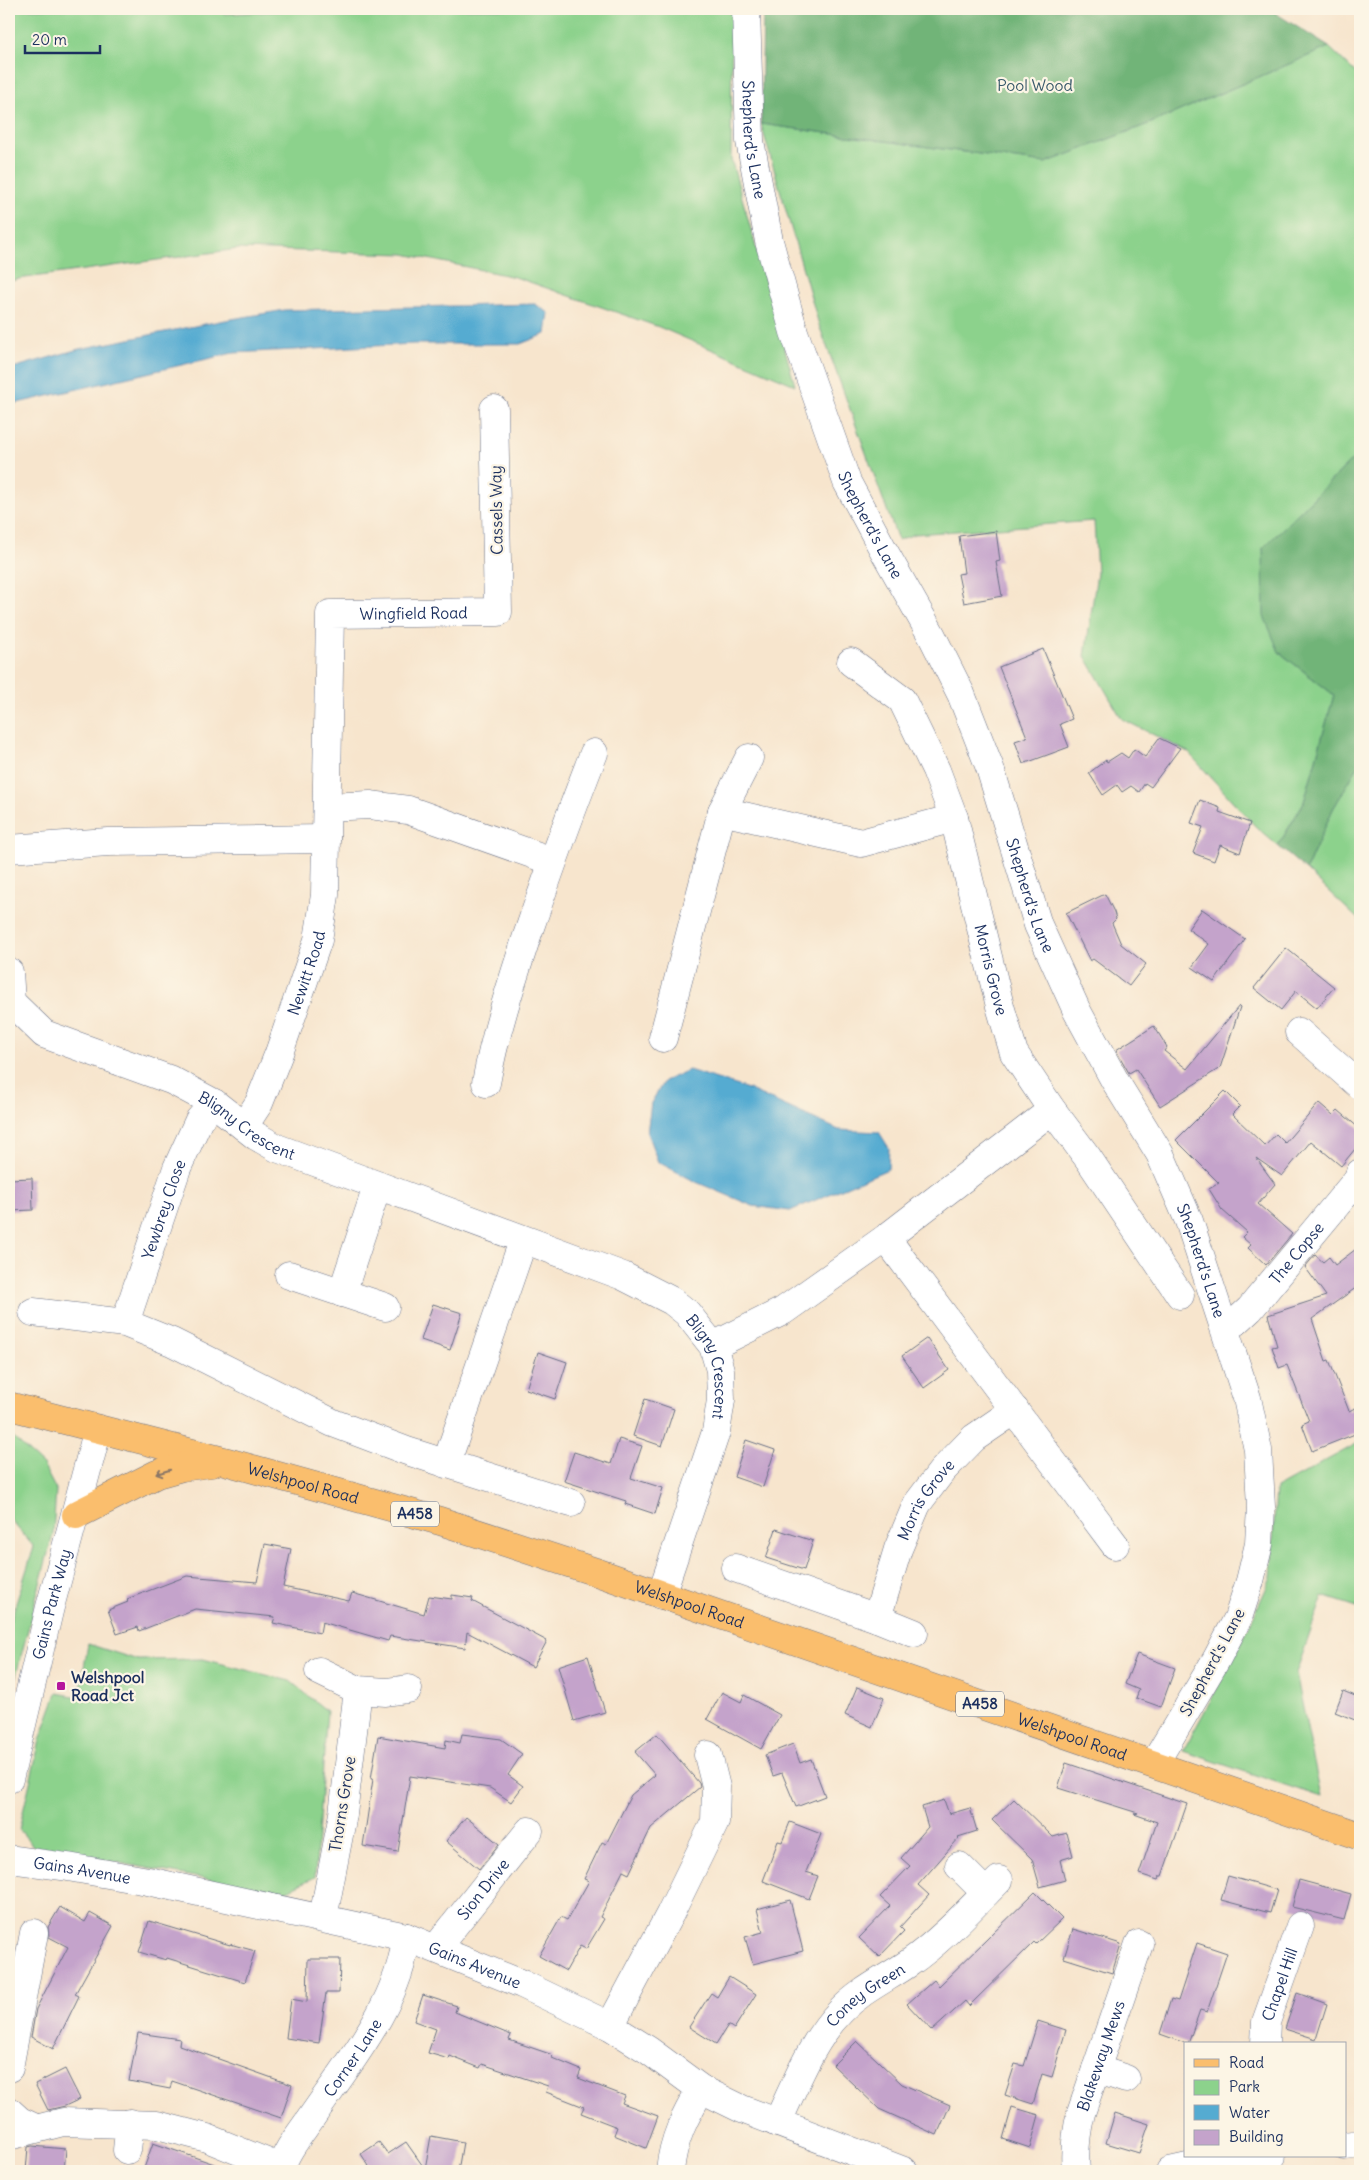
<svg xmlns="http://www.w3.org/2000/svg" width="1369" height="2180" font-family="Delius,sans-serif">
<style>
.green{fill:#8cd28c;stroke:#548075}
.forest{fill:#71b478;stroke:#46726b}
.water{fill:#55abd1;stroke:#386d98}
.building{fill:#c4a3cb}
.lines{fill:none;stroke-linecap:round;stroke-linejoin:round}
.minor-casing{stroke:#686f85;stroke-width:29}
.major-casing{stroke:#686f85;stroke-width:29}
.minor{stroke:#fff;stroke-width:28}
.major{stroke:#fabe6d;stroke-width:28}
.oneway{stroke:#8a7666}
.poi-dot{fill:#b5179e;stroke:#fcf5e5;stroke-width:2}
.labels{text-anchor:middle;stroke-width:4.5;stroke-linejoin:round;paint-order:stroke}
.shield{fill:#fcf5e5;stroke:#5e6a86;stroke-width:1}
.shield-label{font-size:15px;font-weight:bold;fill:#1b2f5e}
.park-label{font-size:16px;fill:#37586a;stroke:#fcf5e5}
.street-label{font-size:16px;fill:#1b2f5e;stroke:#fcf5e5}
.poi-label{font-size:16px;font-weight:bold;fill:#1b2f5e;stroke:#fcf5e5;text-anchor:start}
</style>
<rect width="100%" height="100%" fill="#fcf5e5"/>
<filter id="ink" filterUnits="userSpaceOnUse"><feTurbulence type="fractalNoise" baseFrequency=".02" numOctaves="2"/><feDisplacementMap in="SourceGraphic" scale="10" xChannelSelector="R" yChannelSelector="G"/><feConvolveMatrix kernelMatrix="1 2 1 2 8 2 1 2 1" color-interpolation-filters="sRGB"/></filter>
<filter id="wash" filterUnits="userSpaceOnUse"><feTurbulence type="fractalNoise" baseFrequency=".0096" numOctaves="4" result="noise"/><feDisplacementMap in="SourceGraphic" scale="20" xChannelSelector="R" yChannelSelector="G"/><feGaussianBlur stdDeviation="1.12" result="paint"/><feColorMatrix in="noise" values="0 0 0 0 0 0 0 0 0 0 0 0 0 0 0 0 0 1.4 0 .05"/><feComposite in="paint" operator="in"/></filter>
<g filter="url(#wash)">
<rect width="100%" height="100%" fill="#f7e5cd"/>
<!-- green -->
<path class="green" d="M9 9H220L224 14 322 9H732L731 159 795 385 659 327 515 277 404 254 238 249 18 279 9 282Z
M1329 47 1360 77V452L1263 548 1279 652 1334 695 1304 802 1278 846 1255 826 1188 752 1122 719 1085 656 1097 573 1094 521 915 534 898 540 819 325 761 124 1045 163 1151 123Z
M1360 763V921L1306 870 1333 809Z
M9 1434 43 1465 56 1490 53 1534 9 1702V1625L34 1547 9 1518Z
M1360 1442V1608L1323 1596 1296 1673 1321 1797 1183 1751 1238 1650 1271 1578 1276 1488Z
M88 1644 138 1660 203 1659 290 1681 327 1711 315 1877 281 1893 34 1847 19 1829 40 1740 57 1693 79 1697Z"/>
<!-- forest -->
<path class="forest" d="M763 9H1269L1329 47 1151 123 1045 163 761 124Z
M1360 452V763L1333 809 1306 870 1278 846 1304 802 1334 695 1279 652 1264 616 1263 548Z"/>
<!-- water -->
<path class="water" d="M535 304 549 313 546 334 520 344H414L233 353 9 405V369L79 349 220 321 285 310Z
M689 1070 748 1089 839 1130 879 1132 889 1148 888 1169 790 1211 753 1206 696 1182 658 1162 647 1133 651 1103 664 1081Z"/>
<g id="blocks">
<!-- building -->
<path class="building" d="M996 531 1000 561 996 562 1002 596 964 603 958 574 964 573 959 536Z
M1043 649 1072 719 1060 724 1069 747 1023 764 1015 741 1027 737 999 667Z
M1159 738 1180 748 1151 787 1145 783 1139 792 1131 786 1122 792 1117 785 1103 795 1089 773 1106 760 1107 762 1121 753 1128 758 1134 749 1145 757Z
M1200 800 1220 808 1219 812 1250 823 1240 853 1220 845 1214 861 1193 853 1203 827 1191 823Z
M1105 894 1114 912 1116 919 1112 923 1121 944 1146 964 1129 986 1093 959 1090 961 1066 913Z
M1202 909 1245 939 1214 982 1192 967 1209 944 1188 929Z
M1286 948 1334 987 1317 1008 1296 991 1281 1010 1254 988Z
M1239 1006 1240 1007 1220 1068 1160 1106 1136 1069 1129 1073 1116 1050 1154 1026 1167 1047 1164 1051 1187 1069Z
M1225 1091 1240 1106 1232 1114 1265 1146 1276 1134 1285 1143 1319 1103 1333 1115 1338 1110 1360 1129V1143L1341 1166 1311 1141 1282 1176 1256 1158 1275 1184 1258 1204 1292 1234 1266 1265 1248 1248 1251 1245 1242 1237 1247 1232 1222 1210 1209 1189 1219 1183 1176 1140Z
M32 1178 33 1210 9 1211V1179Z
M1360 1246V1285L1312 1319 1326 1361 1329 1360 1349 1411 1355 1408 1360 1422V1432L1312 1451 1302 1424 1309 1421 1287 1365 1279 1368 1272 1347 1277 1346 1268 1315 1326 1296 1305 1267 1315 1255 1323 1262 1329 1257 1335 1265Z
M433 1304 462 1313 450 1350 421 1340Z
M927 1338 949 1370 924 1388 902 1356Z
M538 1352 567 1362 555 1399 526 1389Z
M645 1399 674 1409 662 1446 633 1436Z
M619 1439 642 1446 631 1478 663 1488 655 1514 625 1504 626 1501 564 1481 574 1452 611 1464Z
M746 1440 775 1450 763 1487 734 1477Z
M776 1529 813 1541 804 1570 766 1558Z
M265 1544 291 1549 283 1587 349 1601 352 1593 424 1614 429 1596 452 1599V1595L473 1598 472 1601 547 1641 533 1667 467 1632 465 1648 390 1636 388 1641 322 1622 320 1633 273 1623 275 1617 195 1609 139 1631 138 1627 117 1634 108 1610 128 1602 127 1599 187 1576 257 1582Z
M1137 1654 1175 1668 1161 1707 1136 1698 1139 1690 1125 1684Z
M588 1656 605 1712 574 1721 558 1666Z
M857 1687 884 1698 872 1727 845 1715Z
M1343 1691 1360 1698V1722L1335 1712Z
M722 1692 741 1702 744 1695 780 1715 761 1749 707 1719Z
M462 1734 501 1739 522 1754 508 1775 523 1786 511 1802 490 1788 410 1776 398 1852 363 1846 373 1779H371L378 1736 445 1748 446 1740 460 1743Z
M657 1734 699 1783 700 1787 651 1828 629 1874 623 1871 600 1917 604 1919 586 1949 580 1946 566 1971 539 1956 561 1917 567 1920 589 1881 584 1879 602 1842 606 1844 631 1795 655 1775 635 1752Z
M793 1744 800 1763 811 1759 825 1796 796 1807 782 1773 773 1776 765 1755Z
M1066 1763 1187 1804 1162 1876H1160L1158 1880 1139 1874 1157 1822 1134 1814 1138 1813 1058 1788Z
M1014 1799 1053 1837 1067 1833 1073 1856 1060 1860 1065 1880 1040 1887 1032 1859 992 1820Z
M944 1800 949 1814 970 1808 977 1831 958 1837 959 1838 918 1885 929 1895 900 1927 904 1931 879 1957 859 1938 890 1906 880 1897 910 1866 901 1858 928 1827 922 1807Z
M466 1817 499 1844 479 1869 446 1841Z
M790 1822 821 1834 806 1872 818 1876 809 1899 763 1881 778 1841 782 1842Z
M1228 1876 1277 1890 1270 1913 1221 1900Z
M1299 1880 1351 1894 1344 1920 1292 1907Z
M1035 1892 1062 1919 1036 1944 1034 1942 969 2006 965 2001 932 2031 907 2004 934 1980 939 1986Z
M790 1900 803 1951 753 1964 745 1937 763 1932 757 1909Z
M60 1907 85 1922 90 1913 113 1926 75 1994 79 1996 53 2049 31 2037 36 2009 68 1947 49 1937 48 1927Z
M149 1921 230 1945V1944L255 1951 245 1982 167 1958 166 1960 139 1952Z
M1073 1929 1121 1944 1112 1973 1064 1958Z
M1197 1943 1227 1953 1207 2012 1200 2010 1188 2044 1160 2034 1171 1999 1178 2001Z
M308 1959H340L339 1993H326L319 2043 286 2038 291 1999 307 2002Z
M729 1977 756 1994 734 2029 728 2025 716 2044 689 2027 711 1993 717 1997Z
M1297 1993 1327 2004 1316 2039 1285 2029Z
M423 1995 457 2006 455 2012 511 2035 509 2040 553 2055 552 2058 581 2070 578 2078 625 2096 622 2103 658 2116 646 2148 614 2135 617 2127 581 2113 584 2107 546 2092 548 2086 482 2064 480 2068 450 2056 449 2059 428 2053 436 2029 414 2021Z
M1038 2021 1066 2030 1052 2077 1042 2074 1033 2104 1005 2095 1015 2064 1024 2066Z
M138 2033 180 2039 179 2045 292 2085 281 2118 172 2081 170 2089 129 2081Z
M857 2041 902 2084 950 2105 937 2135 879 2109 833 2065Z
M65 2069 80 2099 65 2106 48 2110 35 2084Z
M1012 2107 1039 2115 1030 2148 1003 2139Z
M1115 2113 1149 2124 1139 2153 1106 2143Z
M431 2136 463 2142 458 2171H362L369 2166 361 2154 379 2142 388 2154 406 2142 425 2169Z
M153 2143 226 2168 225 2171H143Z
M32 2146 66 2149 64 2171H26L28 2147Z"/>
</g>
</g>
<g filter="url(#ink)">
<use href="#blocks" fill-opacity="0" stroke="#686f85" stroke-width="1"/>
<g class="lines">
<defs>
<g id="minor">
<path id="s1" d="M746 9 750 141 769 241 794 332 847 482 884 551 932 636 961 694 990 768 1038 925 1077 1011 1115 1081 1160 1154 1189 1221 1247 1398 1258 1450 1261 1507 1259 1544 1250 1581 1238 1618 1216 1660 1154 1764"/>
<path id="s2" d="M851 662 902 700 936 770 954 818 1000 1006 1014 1053 1052 1110 1088 1158 1180 1295"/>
<path d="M327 807 370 805 408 810 552 861"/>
<path d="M722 811 861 843 954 818"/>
<path d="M9 849 108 842 326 839"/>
<path id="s3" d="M9 972 11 1002 44 1034 171 1080 214 1103 256 1136 277 1148 623 1276 672 1301 687 1313 713 1346 720 1370 721 1400 716 1432 661 1595"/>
<path d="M1299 1032 1360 1086"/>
<path d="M663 1038 722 811 749 758"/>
<path d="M486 1083C495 1033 511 985 527 936 548 875 570 814 594 753"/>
<path id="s4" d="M244 1126 259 1103 279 1053 318 940 325 895 330 614 498 612 494 409"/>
<path d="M886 1238 1115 1545"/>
<path d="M289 1275 385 1307"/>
<path d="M342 1293 377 1187"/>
<path d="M33 1312 125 1323 172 1342 333 1423 407 1451 571 1503"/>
<path id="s5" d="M125 1323 177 1168 199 1120 214 1103"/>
<path id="s6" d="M1224 1325 1237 1321 1250 1309 1357 1180 1360 1173"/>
<path d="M713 1346 783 1311 886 1238 1052 1110"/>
<path d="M446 1464 523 1241"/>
<path d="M735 1568 877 1618 914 1633"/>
<path id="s7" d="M877 1618 898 1549 917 1504 942 1471 974 1438 1015 1410"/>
<path d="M319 1671 358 1690 343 1814 323 1918"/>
<path d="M358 1690 386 1692 408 1689"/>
<path id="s8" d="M9 1779 50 1607 98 1429"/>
<path id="s9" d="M9 1859 68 1867 148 1881 406 1937 522 1984 610 2026 648 2050 701 2089 742 2109 904 2171"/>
<path d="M959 1866 986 1893"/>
<path id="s10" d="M437 1947 529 1831"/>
<path d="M610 2026 670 1914 715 1822 716 1787 708 1755"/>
<path id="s11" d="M1265 2044 1266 2022 1300 1926"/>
<path d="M9 2068 34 1933"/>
<path d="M1096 2069 1126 2079"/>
<path d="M9 2111 20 2121 35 2128"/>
<path id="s12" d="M777 2123C795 2086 811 2041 841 2011 861 1990 886 1979 909 1963 942 1940 970 1909 999 1880"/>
<path d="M9 2136 63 2122 157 2125 207 2138 281 2168"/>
<path d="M1345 2146 1360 2144"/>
<path d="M127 2150 130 2123"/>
<path id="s13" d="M280 2171C285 2152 300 2134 311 2118 347 2065 400 2003 406 1937"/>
<path d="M670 2171C673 2139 685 2116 701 2089"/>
<path id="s14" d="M1076 2171C1074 2151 1076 2133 1081 2113L1139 1944"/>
<path d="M1170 2171 1188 2167 1272 2156"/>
</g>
<g id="major">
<path id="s15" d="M9 1406 228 1462 440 1521 599 1573 1360 1836"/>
<path d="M76 1515 157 1474 182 1467 212 1463"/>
</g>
</defs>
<!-- minor casing -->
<use href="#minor" class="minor-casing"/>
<!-- major casing -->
<use href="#major" class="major-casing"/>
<!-- minor -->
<use href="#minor" class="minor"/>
<!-- major -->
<use href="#major" class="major"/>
</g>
<!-- one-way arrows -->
<defs><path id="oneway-shaft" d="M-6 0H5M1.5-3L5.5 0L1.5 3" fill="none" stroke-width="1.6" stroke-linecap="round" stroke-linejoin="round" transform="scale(1.25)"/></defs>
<use class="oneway" href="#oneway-shaft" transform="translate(163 1472) rotate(163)"/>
</g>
<!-- markers -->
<rect class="poi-dot" x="56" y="1681" width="10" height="10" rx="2.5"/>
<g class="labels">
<!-- shield labels -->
<g class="shield">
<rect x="391" y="1501.5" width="48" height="25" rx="4"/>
<rect x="956" y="1691.5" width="48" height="25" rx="4"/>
</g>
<g class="shield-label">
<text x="415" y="1519">A458</text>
<text x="980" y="1709">A458</text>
</g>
<!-- park labels -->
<g class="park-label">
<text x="1035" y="91">Pool Wood</text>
</g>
<!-- street labels -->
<g class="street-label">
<text dy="6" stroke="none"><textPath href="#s1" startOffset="131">Shepherd's Lane</textPath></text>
<text transform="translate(496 510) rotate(-91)" y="6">Cassels Way</text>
<text dy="6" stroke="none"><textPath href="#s1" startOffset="536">Shepherd's Lane</textPath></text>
<text dy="6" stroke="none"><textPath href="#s4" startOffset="611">Wingfield Road</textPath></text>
<text dy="6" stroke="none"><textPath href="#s1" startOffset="941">Shepherd's Lane</textPath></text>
<text dy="6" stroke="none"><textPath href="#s2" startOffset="349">Morris Grove</textPath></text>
<text dy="6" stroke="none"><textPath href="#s4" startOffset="166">Newitt Road</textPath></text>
<text dy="6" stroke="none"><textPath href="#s3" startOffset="300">Bligny Crescent</textPath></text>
<text dy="6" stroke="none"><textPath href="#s5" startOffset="120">Yewbrey Close</textPath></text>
<text dy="6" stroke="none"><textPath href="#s6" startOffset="104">The Copse</textPath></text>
<text dy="6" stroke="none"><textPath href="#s1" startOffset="1346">Shepherd's Lane</textPath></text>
<text dy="6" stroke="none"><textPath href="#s3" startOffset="841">Bligny Crescent</textPath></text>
<text dy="6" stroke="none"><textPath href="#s15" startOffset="304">Welshpool Road</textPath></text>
<text dy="6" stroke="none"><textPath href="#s7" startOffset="129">Morris Grove</textPath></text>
<text dy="6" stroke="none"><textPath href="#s8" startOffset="180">Gains Park Way</textPath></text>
<text dy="6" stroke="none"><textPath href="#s15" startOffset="709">Welshpool Road</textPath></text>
<text transform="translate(1212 1662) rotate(-62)" y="6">Shepherd's Lane</text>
<text dy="6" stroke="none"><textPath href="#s15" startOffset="1114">Welshpool Road</textPath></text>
<text transform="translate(342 1804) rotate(-81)" y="6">Thorns Grove</text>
<text dy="6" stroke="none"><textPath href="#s9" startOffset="74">Gains Avenue</textPath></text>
<text dy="6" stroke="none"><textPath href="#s10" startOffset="74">Sion Drive</textPath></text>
<text dy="6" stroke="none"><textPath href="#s9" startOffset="479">Gains Avenue</textPath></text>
<text dy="6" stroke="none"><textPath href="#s11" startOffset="62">Chapel Hill</textPath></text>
<text dy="6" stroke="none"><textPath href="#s12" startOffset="159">Coney Green</textPath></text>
<text dy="6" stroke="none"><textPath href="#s14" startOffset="119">Blakeway Mews</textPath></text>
<text dy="6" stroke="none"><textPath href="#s13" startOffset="135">Corner Lane</textPath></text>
</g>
<!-- poi labels -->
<g class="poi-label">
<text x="71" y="1683">Welshpool<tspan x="71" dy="18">Road Jct</tspan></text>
</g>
</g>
<!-- margin -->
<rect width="1369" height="2180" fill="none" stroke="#fcf5e5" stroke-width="30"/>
<!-- legend -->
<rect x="1184" y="2042" width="162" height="115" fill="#fcf5e5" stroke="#a2a6af"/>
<rect x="1194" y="2059" width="25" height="8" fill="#fabe6d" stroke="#a2a6af"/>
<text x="1229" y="2068" font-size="15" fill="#1b2f5e">Road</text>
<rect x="1194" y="2080" width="25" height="15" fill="#8cd28c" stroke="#a2a6af"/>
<text x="1229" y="2092" font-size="15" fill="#1b2f5e">Park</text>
<rect x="1194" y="2105" width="25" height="15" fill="#55abd1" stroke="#a2a6af"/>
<text x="1229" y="2118" font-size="15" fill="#1b2f5e">Water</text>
<rect x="1194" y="2130" width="25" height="15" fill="#c4a3cb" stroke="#a2a6af"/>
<text x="1229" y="2142" font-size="15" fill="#1b2f5e">Building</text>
<!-- scale -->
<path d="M25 45v8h75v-8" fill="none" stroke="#1b2f5e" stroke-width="2.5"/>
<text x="32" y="45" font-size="15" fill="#1b2f5e" stroke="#fcf5e5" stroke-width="4" paint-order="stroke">20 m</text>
</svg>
